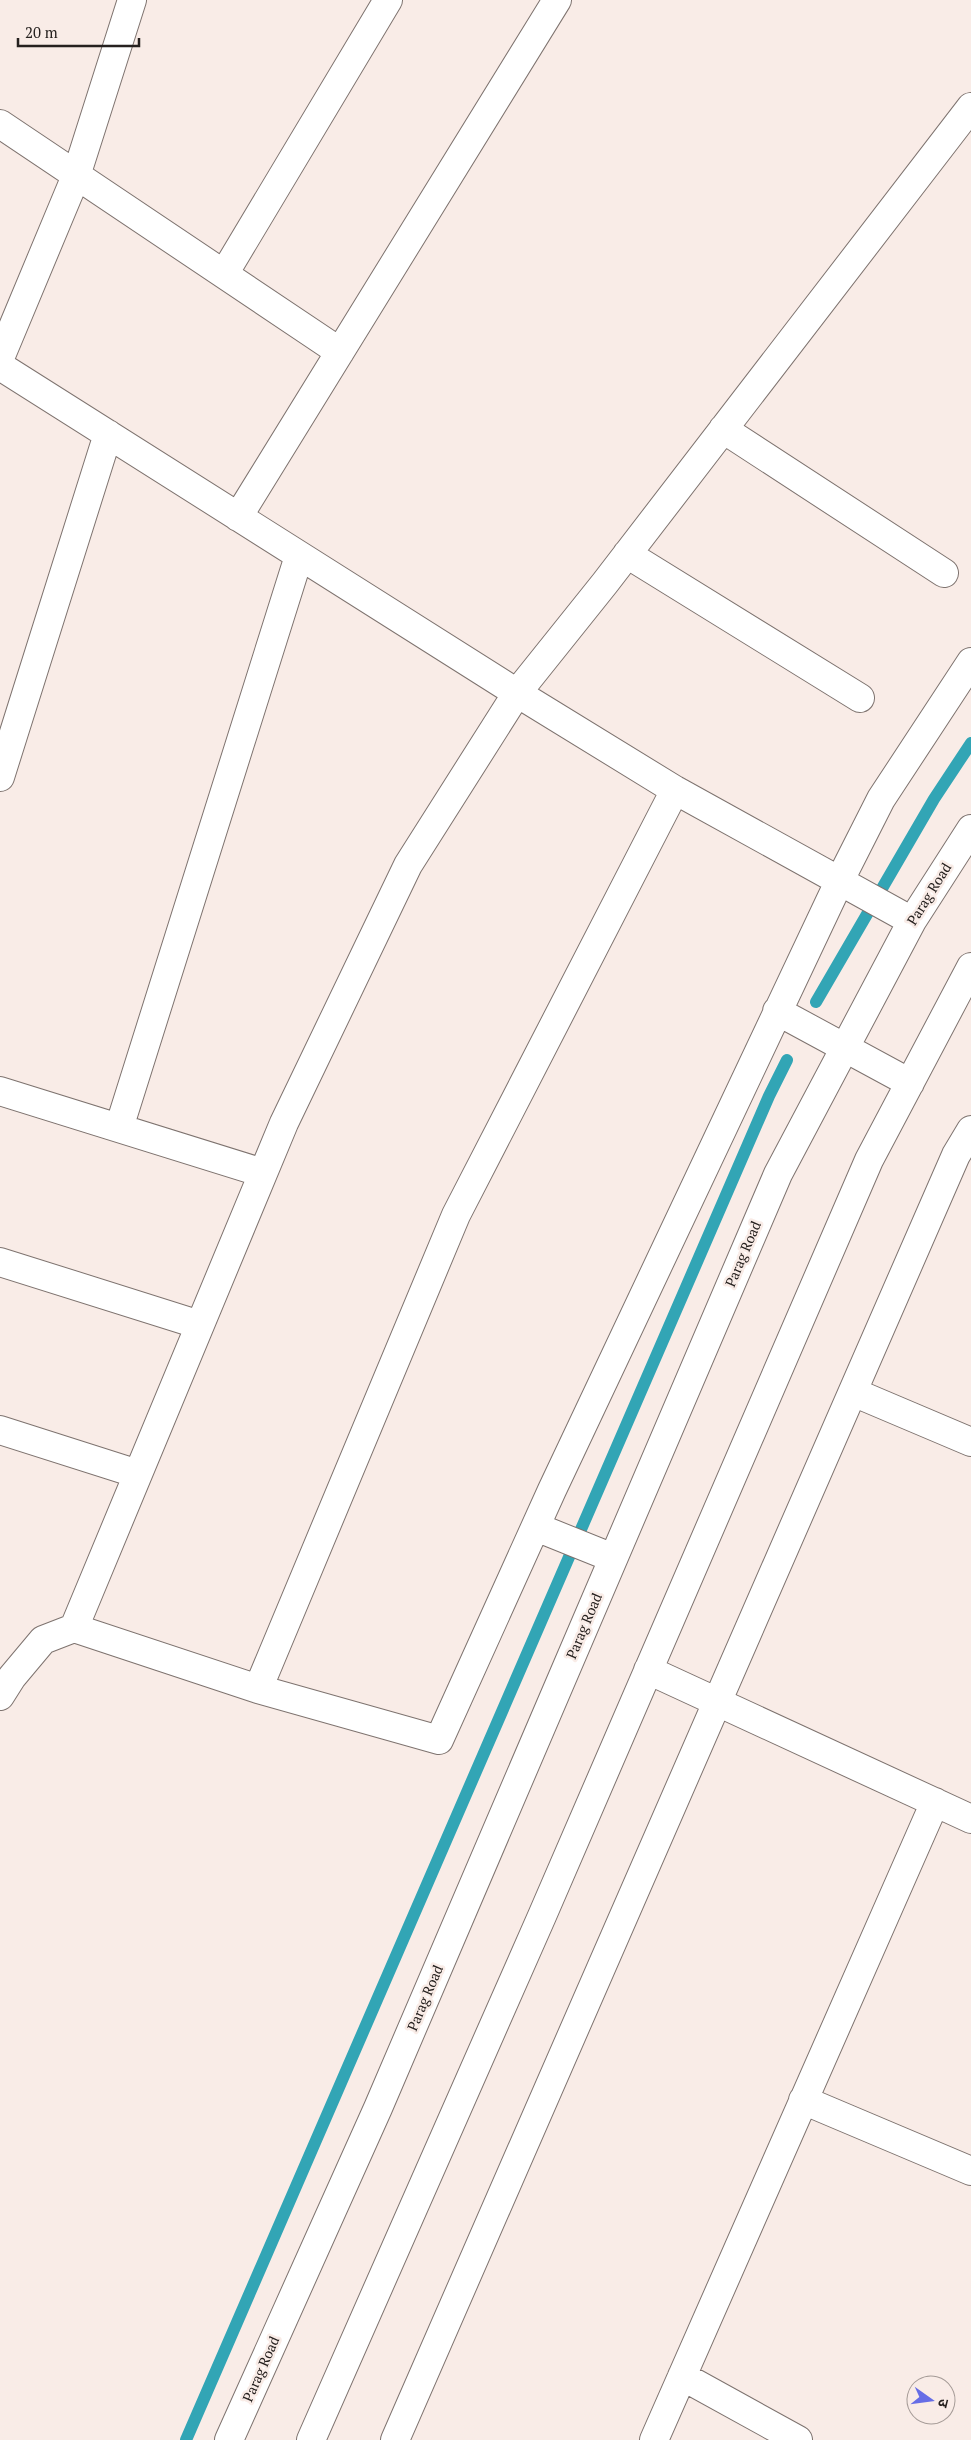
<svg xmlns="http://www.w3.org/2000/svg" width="971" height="2440" font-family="'PT Serif','Noto Sans Devanagari',serif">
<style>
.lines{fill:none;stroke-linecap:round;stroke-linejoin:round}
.stream{stroke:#32a5b5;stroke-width:12}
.minor-casing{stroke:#7e736f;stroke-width:30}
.minor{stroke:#fff;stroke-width:28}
.labels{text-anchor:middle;stroke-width:5;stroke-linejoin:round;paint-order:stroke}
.street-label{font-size:14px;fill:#26211f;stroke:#f9ece7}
</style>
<rect width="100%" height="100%" fill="#f9ece7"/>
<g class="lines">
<!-- stream -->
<path class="stream" d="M816 1002 934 799 971 743
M186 2440 769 1096 787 1060"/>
<defs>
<path id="minor" d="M0 124 340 352
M224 274 388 0
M0 358 76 176 132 0
M0 366 517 693 675 790 912 921
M723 429 944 573
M238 517 557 0
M627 554 860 698
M0 777 108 434
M777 1011 910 1083
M0 1091 263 1173
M119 1128 299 556
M0 1262 200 1325
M853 1392 971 1442
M0 1430 138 1474
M536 1527 613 1558
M74 1628 284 1123 408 865 517 693 605 583 971 107
M648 1670 971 1819
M258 1689 456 1215 675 790
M0 1696 12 1677 43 1640 74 1628 258 1689 439 1740 552 1490 839 882 881 799 971 662
M803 2100 971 2171
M682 2376 798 2440
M229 2440 378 2108 778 1174 912 921 971 829
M311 2440 542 1916 869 1160 971 967
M395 2440 956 1155 971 1130
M654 2440 935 1802"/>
</defs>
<!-- minor casing -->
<use href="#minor" class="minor-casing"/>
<!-- minor -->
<use href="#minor" class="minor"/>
</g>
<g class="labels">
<!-- street labels -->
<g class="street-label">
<text transform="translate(929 894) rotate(-58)" y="5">Parag Road</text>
<text transform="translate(743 1254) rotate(-67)" y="5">Parag Road</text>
<text transform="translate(584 1626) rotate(-67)" y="5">Parag Road</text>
<text transform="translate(425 1998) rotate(-67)" y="5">Parag Road</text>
<text transform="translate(261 2369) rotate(-66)" y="5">Parag Road</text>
</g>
</g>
<!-- north arrow -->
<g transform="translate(931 2400) rotate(104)"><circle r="24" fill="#f9ece7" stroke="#a59b97"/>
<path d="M0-4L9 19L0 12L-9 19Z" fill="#666de6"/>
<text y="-8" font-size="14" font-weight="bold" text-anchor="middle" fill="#26211f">उ</text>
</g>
<!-- scale -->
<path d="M18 38v8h121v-8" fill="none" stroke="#26211f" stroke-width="2.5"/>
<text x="25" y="38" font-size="15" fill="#26211f" stroke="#f9ece7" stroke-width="4" paint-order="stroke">20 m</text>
</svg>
